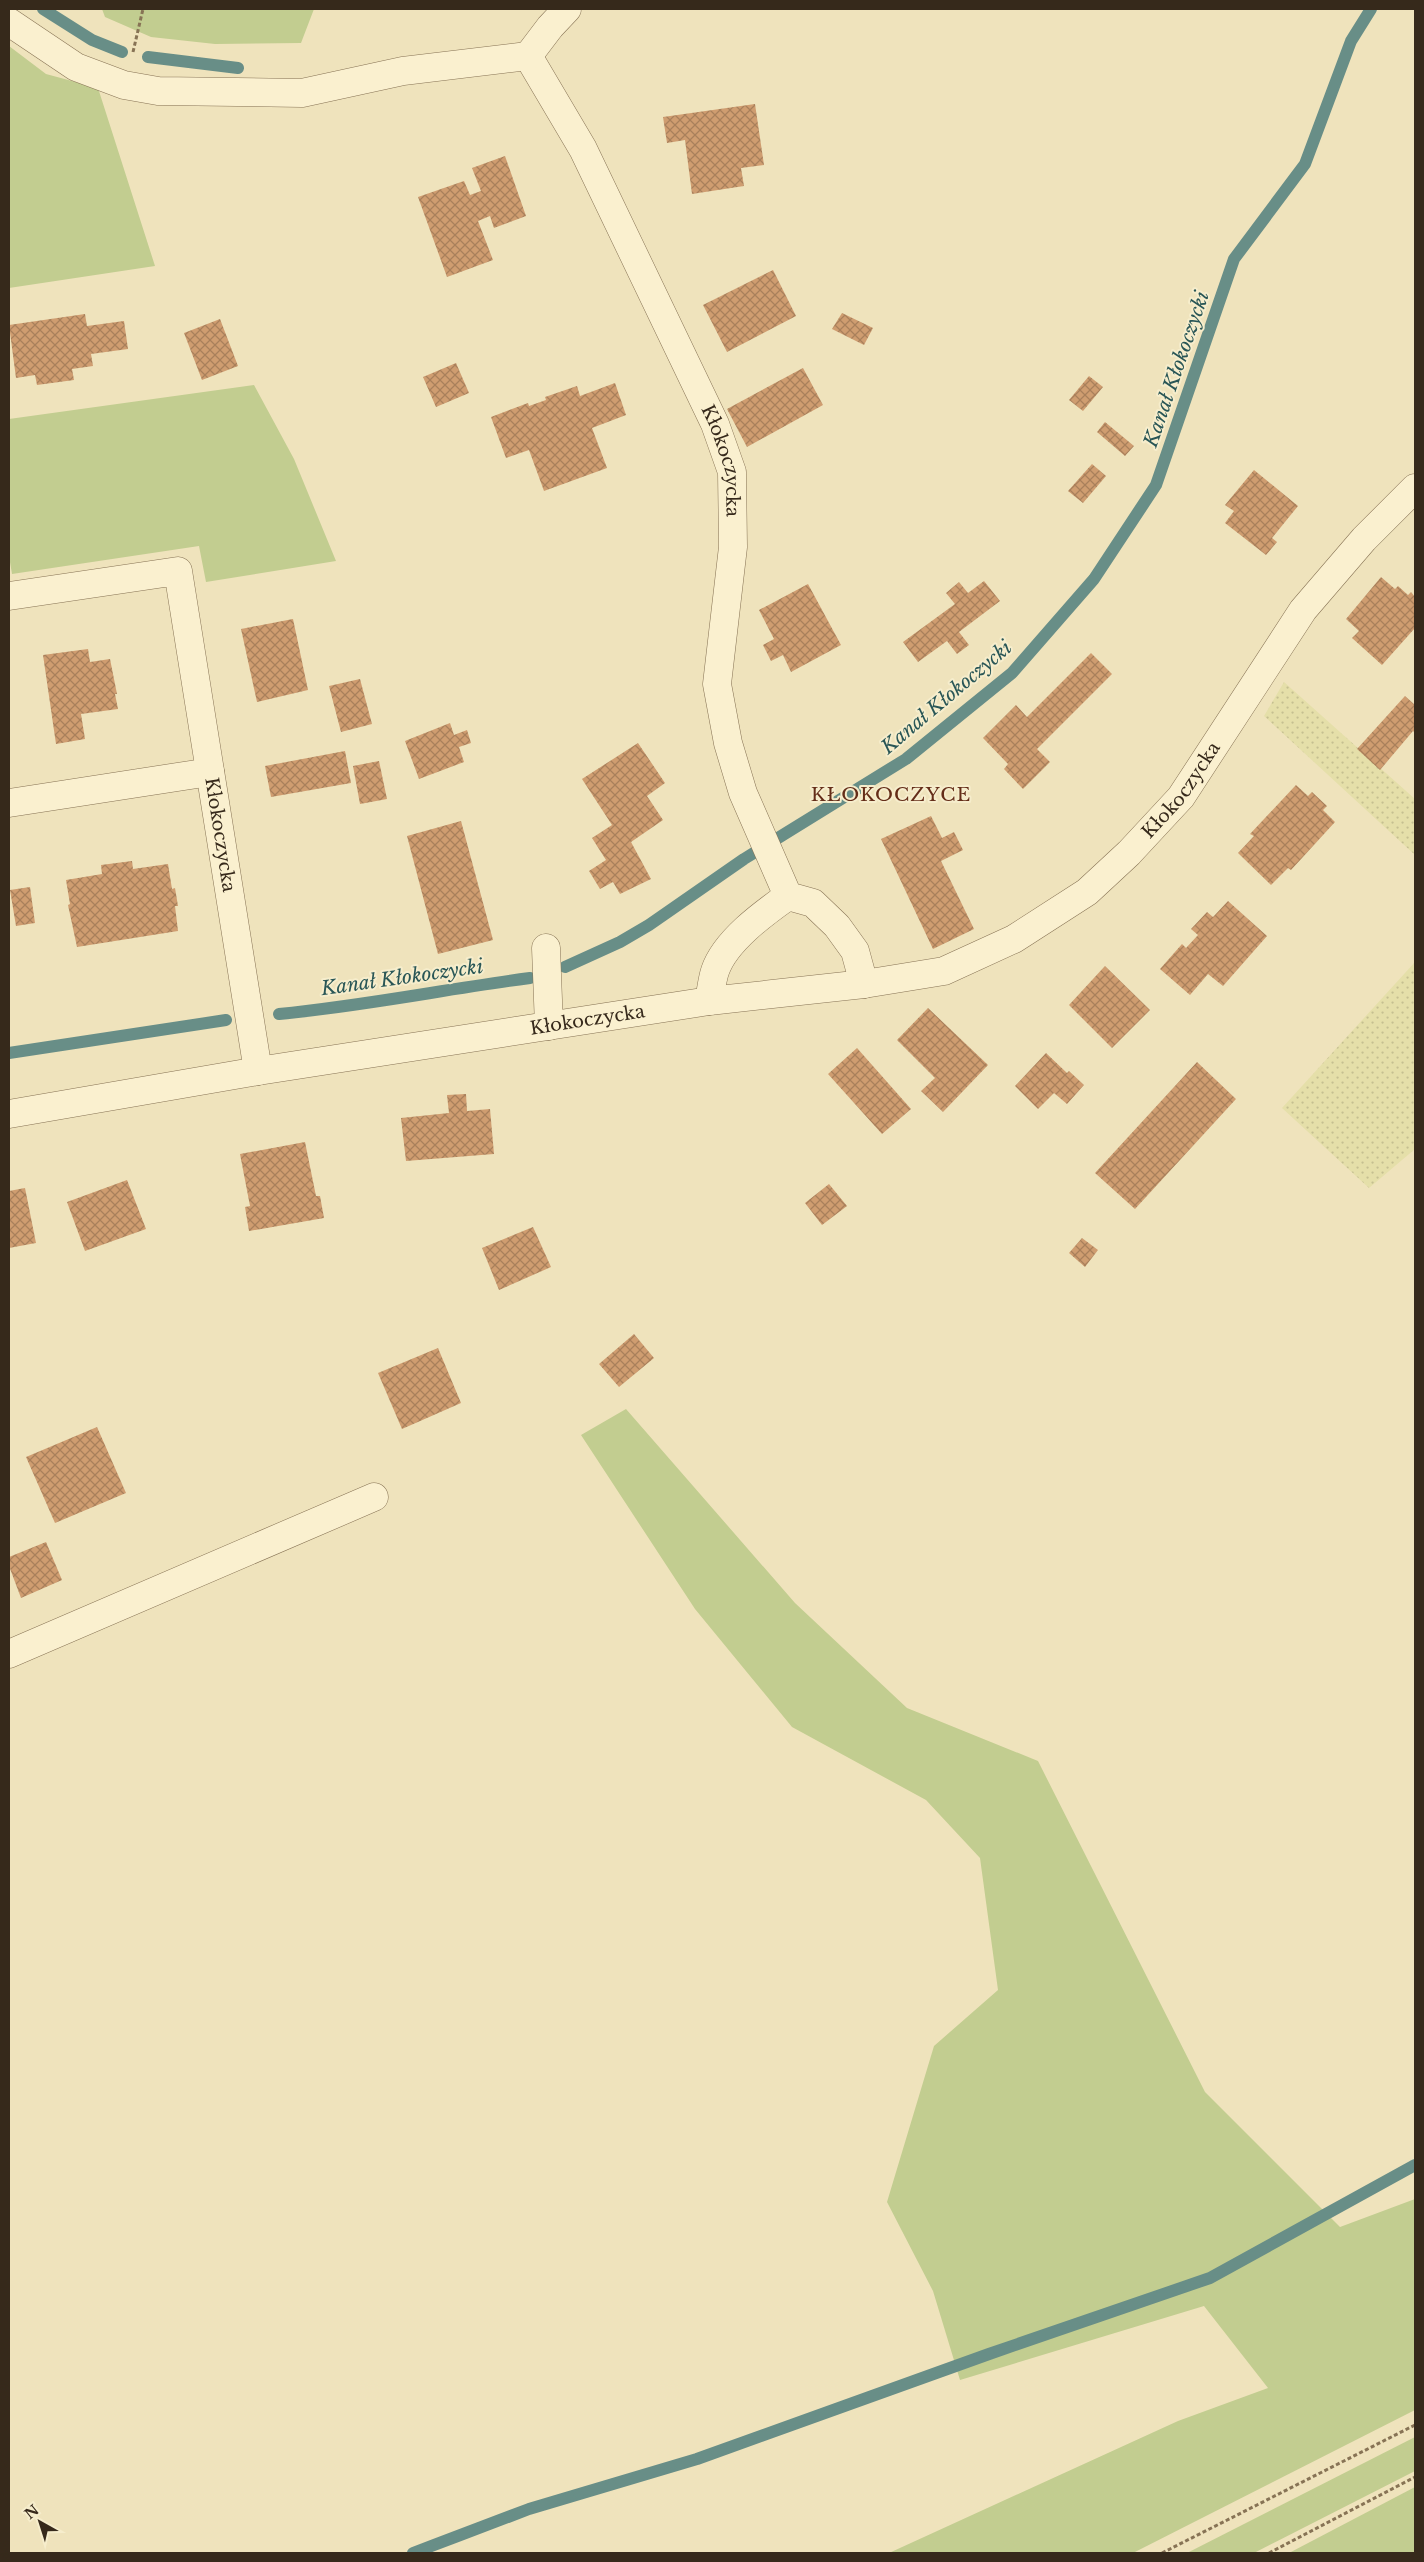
<svg xmlns="http://www.w3.org/2000/svg" width="1424" height="2562" font-family="'Libre Baskerville',serif">
<style>
.farmland{fill:url(#farmland-dots)}
.green{fill:#c2cd90}
.lines{fill:none;stroke-linecap:round;stroke-linejoin:round}
.stream{stroke:#688e87;stroke-width:12}
.building{fill:url(#building-cross-hatch)}
.minor-casing{stroke:#877355;stroke-width:29}
.path{stroke:#877355;stroke-width:3;stroke-dasharray:4 2.5;stroke-linecap:butt}
.minor{stroke:#faf0cf;stroke-width:28}
.labels{text-anchor:middle;stroke-width:4;stroke-linejoin:round;paint-order:stroke}
.street-label{font-size:18px;fill:#36291b;stroke:#f6edcc}
.water-label{font-size:19px;font-style:italic;fill:#295656;stroke:#f6edcc}
.neighbourhood-label{font-size:19px;letter-spacing:1px;fill:#642d18;stroke:#f6edcc}
</style>
<defs>
<pattern id="farmland-dots" width="8" height="8" patternUnits="userSpaceOnUse" patternTransform="scale(1.25)"><rect width="8" height="8" fill="#e5dfa9"/><path d="M2 2h.1M6 6h.1" fill="none" stroke="#c5bf91" stroke-width="1.8" stroke-linecap="round"/></pattern>
<pattern id="building-cross-hatch" width="8" height="8" patternUnits="userSpaceOnUse" patternTransform="scale(1.25)"><rect width="8" height="8" fill="#cf9d70"/><path d="M0 0l8 8M0 8l8-8" fill="none" stroke="#a9805b"/></pattern>
</defs>
<rect width="100%" height="100%" fill="#efe3bc"/>
<!-- farmland -->
<path class="farmland" d="M1284 682 1415 799V855L1264 716Z
M1415 962V1149L1369 1188 1282 1108Z"/>
<!-- green -->
<path class="green" d="M102 9H314L301 43 215 44 151 37 105 17Z
M9 46 46 74 98 88 155 266 9 288Z
M254 385 294 459 336 561 206 582 199 546 12 574 9 556V419Z
M626 1409 795 1603 907 1708 1038 1761 1205 2092 1340 2227 1415 2199V2410L1133 2553H889L1178 2421 1268 2388 1204 2306 960 2380 933 2291 887 2202 934 2046 998 1990 980 1858 926 1800 792 1727 695 1609 581 1435Z
M1415 2437V2471L1254 2553H1187Z
M1415 2487V2553H1289Z"/>
<g class="lines">
<!-- stream -->
<path class="stream" d="M43 9 92 40 122 52
M148 57 238 68
M565 967 620 942 649 925 744 859 906 759 1012 673 1094 579 1156 485 1234 259 1305 164 1351 41 1371 9
M279 1014C363 1006 446 989 530 978
M9 1053 226 1020
M413 2553 529 2509 697 2459 989 2354 1210 2278 1415 2165"/>
</g>
<!-- building -->
<path class="building" d="M755 104 764 165 741 168 744 186 692 194 685 140 667 143 663 117Z
M505 156 526 216 494 228 490 216 478 221 493 260 447 277 418 197 464 181 470 195 481 191 472 168Z
M773 270 796 316 727 352 703 305Z
M842 313 873 328 864 345 832 329Z
M85 314 87 326 124 321 128 349 91 354 93 366 72 369 74 380 37 385 35 375 16 378 9 325Z
M220 319 238 366 202 380 184 333Z
M456 363 469 393 436 407 423 377Z
M803 368 823 405 747 447 727 409Z
M1089 376 1103 387 1083 411 1069 400Z
M615 383 626 415 592 428 607 468 544 491 529 450 506 458 491 417 528 403 529 406 546 400 545 397 577 386 580 396Z
M1105 422 1134 446 1125 456 1097 432Z
M1092 464 1106 476 1083 503 1068 491Z
M1254 470 1298 506 1272 538 1277 542 1266 555 1225 523 1234 511 1225 505Z
M1381 577 1395 589 1398 586 1408 595 1411 592 1415 597V628L1382 665 1352 638 1359 631 1346 619Z
M984 581 1000 601 959 632 969 645 957 654 947 641 918 662 903 642 955 604 946 593 959 582 968 593Z
M808 584 841 645 791 672 783 655 771 661 763 645 774 639 759 610Z
M293 619 308 690 257 702 241 629Z
M88 649 90 662 110 659 117 694H115L118 709 81 714 85 739 56 744 43 655Z
M1091 653 1112 674 1037 749 1050 762 1023 789 1004 769 1008 764 983 738 1016 705 1027 717Z
M360 679 372 724 341 732 329 686Z
M1405 696 1415 705V733L1413 731 1380 770 1357 749Z
M450 723 454 735 467 730 471 743 459 747 464 762 419 779 405 741Z
M638 743 665 783 647 796 663 820 631 842 651 879 620 894 613 882 600 889 589 871 606 860 592 838 612 825 582 779Z
M345 751 351 783 271 797 265 766Z
M379 761 387 799 360 804 353 766Z
M1296 785 1308 796 1312 792 1327 806 1323 810 1335 822 1291 870 1288 868 1271 885 1238 853 1254 836 1250 834Z
M931 816 942 838 954 832 963 850 941 861 974 929 933 949 881 839Z
M461 821 493 940 438 954 407 836Z
M132 861 133 869 168 864 172 889 175 888 178 906H175L178 931 77 947 68 905 70 904 66 880 102 874 101 865Z
M30 887 35 923 16 926 10 890Z
M1228 901 1267 936 1223 986 1208 974 1190 995 1160 969 1182 944 1186 948 1198 935 1191 929 1207 912 1213 917Z
M1105 966 1150 1010 1112 1048 1069 1005Z
M928 1008 988 1065 943 1112 921 1091 935 1078 897 1040Z
M857 1048 911 1109 882 1134 828 1074Z
M1046 1053 1067 1073 1069 1071 1084 1085 1067 1104 1054 1093 1038 1109 1015 1086Z
M1197 1062 1236 1099 1135 1209 1095 1173Z
M466 1094 467 1111 490 1109 494 1154 406 1161 401 1118 449 1113 447 1095Z
M305 1142 316 1196H320L324 1218 249 1231 245 1207 250 1206 240 1154Z
M127 1180 146 1229 85 1251 67 1202Z
M829 1184 847 1206 822 1225 805 1203Z
M25 1188 36 1243 9 1248V1191Z
M533 1227 551 1267 499 1290 482 1248Z
M1082 1238 1098 1250 1085 1267 1069 1253Z
M634 1334 654 1358 619 1387 599 1364Z
M438 1348 461 1403 402 1429 378 1373Z
M97 1427 126 1493 55 1523 26 1457Z
M46 1542 62 1580 21 1598 9 1566V1557Z"/>
<g class="lines">
<defs>
<g id="minor">
<path d="M9 22 76 67 124 85 158 91 302 93 403 71 528 56"/>
<path id="s1" d="M528 56 583 149 715 424 732 472 733 547 717 684 728 743 743 793 788 896 813 903 837 926 855 951 864 984"/>
<path d="M528 56 550 27 567 9"/>
<path id="s2" d="M9 596 178 571 258 1071"/>
<path d="M9 803 210 772"/>
<path d="M546 948 549 1026"/>
<path d="M709 1001C711 991 712 980 715 971 725 941 764 913 788 896"/>
<path id="s3" d="M9 1114 258 1071 709 1001 864 984 944 971 1014 939 1087 892 1129 853 1181 797 1303 610 1364 539 1415 488"/>
<path d="M9 1654 374 1497"/>
</g>
</defs>
<!-- minor casing -->
<use href="#minor" class="minor-casing"/>
<!-- path -->
<path class="path" d="M133 52 143 9
M1162 2553 1415 2425
M1269 2553 1415 2477"/>
<!-- minor -->
<use href="#minor" class="minor"/>
</g>
<g class="labels">
<!-- street labels -->
<g class="street-label">
<text dy="6" stroke="none"><textPath href="#s1" startOffset="451">Kłokoczycka</textPath></text>
<text dy="6" stroke="none"><textPath href="#s3" startOffset="1249">Kłokoczycka</textPath></text>
<text dy="6" stroke="none"><textPath href="#s2" startOffset="438">Kłokoczycka</textPath></text>
<text dy="6" stroke="none"><textPath href="#s3" startOffset="586">Kłokoczycka</textPath></text>
</g>
<!-- water labels -->
<g class="water-label">
<text transform="translate(1176 369) rotate(-71)" y="7">Kanał Kłokoczycki</text>
<text transform="translate(946 697) rotate(-40)" y="7">Kanał Kłokoczycki</text>
<text transform="translate(402 977) rotate(-8)" y="7">Kanał Kłokoczycki</text>
</g>
<!-- neighbourhood labels -->
<g class="neighbourhood-label">
<text x="891" y="801">KŁOKOCZYCE</text>
</g>
</g>
<!-- border -->
<rect width="1424" height="2562" fill="none" stroke="#36291b" stroke-width="20"/>
<!-- north arrow -->
<g transform="translate(40 2522) rotate(321)" stroke="#f6edcc" stroke-width="4" paint-order="stroke">
<path d="M0-4L9 19L0 12L-9 19Z" fill="#36291b"/>
<text y="-8" font-size="14" font-weight="bold" text-anchor="middle" fill="#36291b">N</text>
</g>
</svg>
